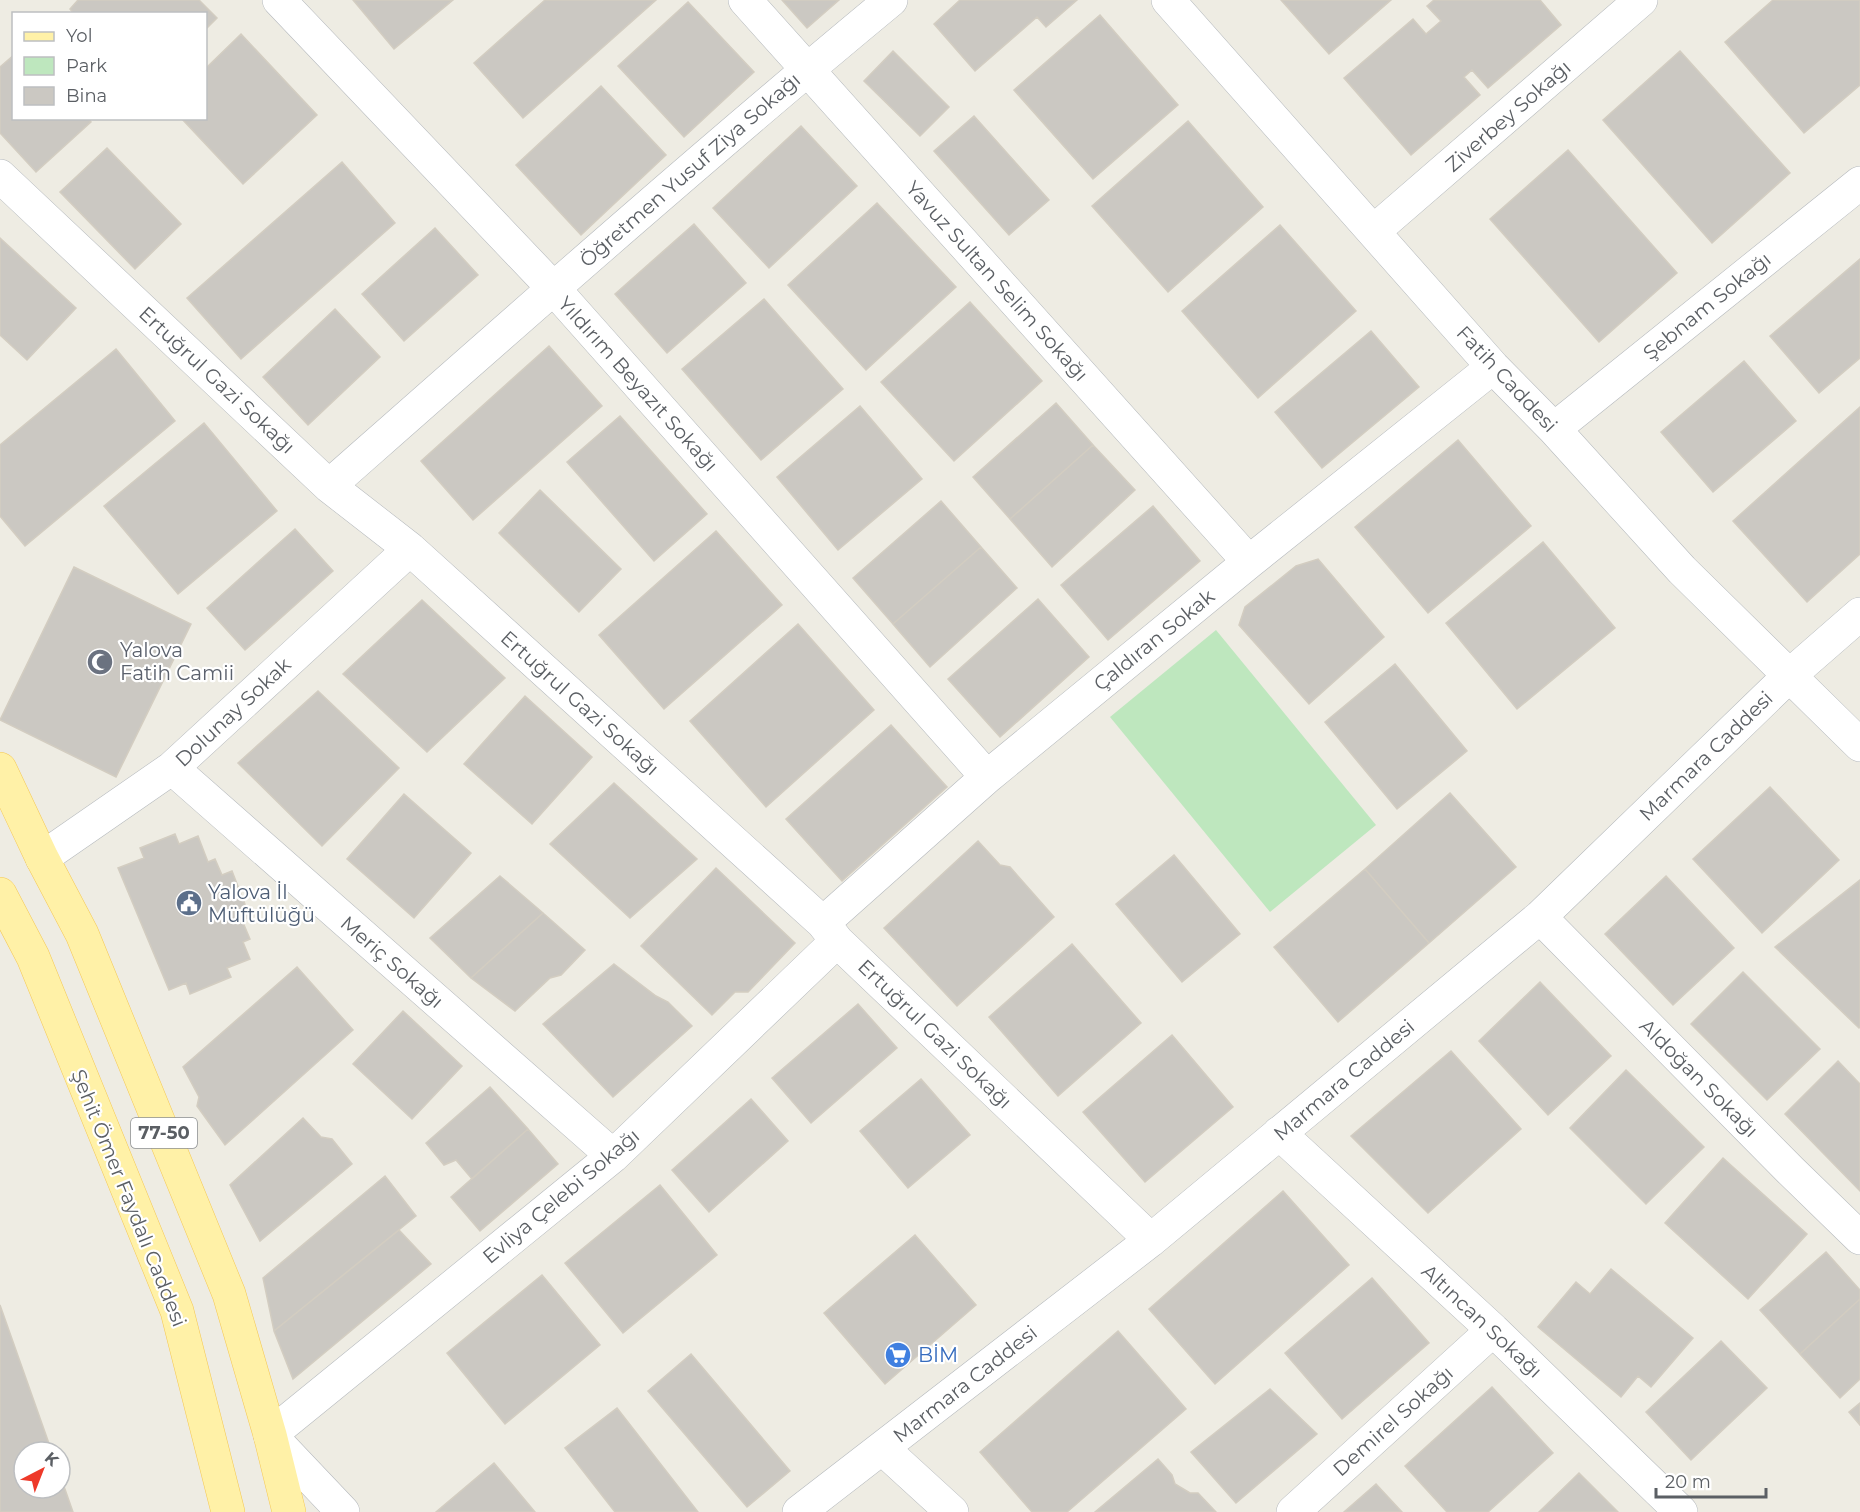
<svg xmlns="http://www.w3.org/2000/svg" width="1860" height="1512" font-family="Montserrat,sans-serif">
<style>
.green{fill:#bee7be}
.building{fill:#cbc8c2;stroke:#d3cdc1;stroke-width:1.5}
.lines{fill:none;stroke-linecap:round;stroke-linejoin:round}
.minor-casing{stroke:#b5b9bd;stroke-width:34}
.major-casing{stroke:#f5c855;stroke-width:34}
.minor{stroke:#fff;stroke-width:33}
.major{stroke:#fff1a7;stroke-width:33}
.labels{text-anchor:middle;stroke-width:4.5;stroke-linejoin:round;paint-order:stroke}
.shield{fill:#fff;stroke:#8c8f92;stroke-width:1.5}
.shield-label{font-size:18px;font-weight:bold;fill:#5b5f64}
.street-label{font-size:20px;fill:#5b5f64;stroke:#fff}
.worship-label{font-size:20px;fill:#5b616d;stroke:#fff;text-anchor:start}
.service-label{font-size:20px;fill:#4e5e75;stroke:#fff;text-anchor:start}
.shop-label{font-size:20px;fill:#366cbe;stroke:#fff;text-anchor:start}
</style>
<rect width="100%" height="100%" fill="#eeece3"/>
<!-- green -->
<path class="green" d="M1216 630 1376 825 1270 912 1110 717Z"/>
<!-- building -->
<path class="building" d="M78 0H199L217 18 206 29V14H74L70 9Z
M353 0H453L394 49Z
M545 0H656L523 118 474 63Z
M782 0H839L807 28Z
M960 0H1077L1046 27 1037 17 975 71 934 24Z
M1281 0H1391L1329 54Z
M1434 0H1540L1561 25 1488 88 1472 70 1464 77 1480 95 1411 155 1344 78 1413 19 1426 34 1441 21 1427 6Z
M1773 0H1860V85L1804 133 1725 42Z
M688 2 754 72 684 137 618 66Z
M1100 15 1178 105 1093 179 1014 90Z
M241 34 317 115 243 184 181 118H206V68Z
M893 51 949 107 920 136 864 81Z
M1680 51 1790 173 1712 243 1603 120Z
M14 55V118H88L91 122 36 172 0 133V67Z
M601 86 666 155 581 235 516 165Z
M974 116 1049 200 1009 235 934 151Z
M1188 121 1263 207 1168 292 1092 206Z
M801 126 857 186 769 268 713 208Z
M107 148 181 224 135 269 60 192Z
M1568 150 1677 273 1599 342 1490 219Z
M342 162 395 223 241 359 187 298Z
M877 203 956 287 866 370 788 285Z
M694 224 746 283 667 353 615 294Z
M1280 225 1356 311 1258 398 1182 311Z
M435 228 478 275 404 341 362 294Z
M0 238 76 308 27 360 0 335Z
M1860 259V358L1819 393 1770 336Z
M764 299 843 389 761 460 682 369Z
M970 302 1042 381 954 461 881 382Z
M335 309 380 357 308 425 263 377Z
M1371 331 1419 387 1322 468 1275 412Z
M549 346 602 406 473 520 421 461Z
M116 349 175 421 25 546 0 516V445Z
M1744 361 1796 421 1713 492 1661 432Z
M1056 403 1093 445 1010 519 973 477Z
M860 406 922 479 838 550 777 477Z
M1860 407V554L1807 602 1733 521Z
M620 416 707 514 654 561 567 462Z
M204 423 277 511 178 594 104 506Z
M1458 440 1531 526 1428 613 1355 527Z
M1093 445 1135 490 1052 567 1010 519Z
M540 490 621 569 579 612 499 533Z
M941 501 981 547 893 624 853 578Z
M1153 506 1200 561 1108 640 1061 585Z
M295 529 333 571 245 650 207 608Z
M716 531 782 605 664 709 599 635Z
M1543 542 1615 628 1517 709 1446 623Z
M981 547 1017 588 930 667 893 624Z
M1318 559 1384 637 1309 704 1239 625 1245 607 1296 566Z
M74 567 191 624 116 777 0 720Z
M1038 599 1089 657 1000 737 948 679Z
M422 600 505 678 427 752 343 674Z
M798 624 874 710 766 807 690 721Z
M1395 664 1467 751 1397 809 1325 722Z
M318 691 399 768 322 846 238 763Z
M525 696 592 757 532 824 464 764Z
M891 725 947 787 842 881 786 819Z
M614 783 697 859 630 918 550 844Z
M1770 787 1839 860 1762 933 1693 859Z
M1450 793 1516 867 1429 943 1365 869Z
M404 794 471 853 414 918 347 859Z
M175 834 179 844 198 836 208 862 215 859 222 875 232 871 250 917 242 920 250 939 243 942 250 959 227 968 231 977 190 994 186 983 169 990 118 868 144 858 140 848Z
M978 841 1000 865 1010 867 1054 917 957 1006 884 928Z
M1174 855 1240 934 1182 982 1116 904Z
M716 868 795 943 748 992H735L712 1015 641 946Z
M1365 869 1429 943 1338 1022 1274 947Z
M500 876 543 913 471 978 430 938Z
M1666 876 1734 948 1673 1005 1605 934Z
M1860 880V1027L1859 1028 1775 947Z
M543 913 585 950 561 975 550 978 515 1011 471 978Z
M1072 944 1141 1023 1058 1096 989 1017Z
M614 964 656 996 668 1002 692 1026 613 1097 543 1024Z
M297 967 353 1030 225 1145 197 1106 199 1097 183 1067Z
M1743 972 1820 1049 1767 1100 1691 1024Z
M1540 982 1611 1056 1548 1115 1479 1041Z
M858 1004 897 1048 811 1123 772 1078Z
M403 1011 462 1066 412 1119 353 1064Z
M1172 1035 1233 1107 1145 1182 1083 1112Z
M1451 1051 1521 1129 1428 1213 1351 1136Z
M1838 1061 1860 1084V1191L1785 1114Z
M1626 1070 1704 1147 1646 1204 1570 1128Z
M921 1079 970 1135 908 1188 860 1131Z
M490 1087 528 1129 472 1179 456 1160 444 1165 426 1143Z
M751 1099 788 1141 709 1212 672 1170Z
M303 1118 321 1137 332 1139 352 1164 260 1241 230 1185Z
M528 1129 558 1164 480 1231 451 1197Z
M1723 1158 1807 1234 1748 1299 1665 1223Z
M385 1176 416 1216 274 1331 263 1278Z
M660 1185 717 1255 623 1333 565 1263Z
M1283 1191 1349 1265 1215 1384 1149 1309Z
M399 1230 431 1264 293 1379 274 1331Z
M915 1235 976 1305 885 1384 824 1313Z
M1826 1252 1860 1290V1299L1800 1354 1760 1310Z
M1611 1269 1693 1338 1651 1387 1638 1376 1621 1397 1538 1327 1576 1282 1590 1294Z
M542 1275 600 1345 505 1424 447 1353Z
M1372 1278 1429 1343 1342 1419 1285 1353Z
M1860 1299V1379L1840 1398 1800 1354Z
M0 1305 52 1452H24V1488H60V1475L73 1512H0Z
M1118 1331 1186 1409 1067 1512H1032L980 1452Z
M1721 1341 1767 1388 1691 1460 1646 1412Z
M691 1354 790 1471 747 1507 648 1391Z
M1492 1387 1553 1453 1488 1512H1447L1405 1466Z
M1270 1389 1317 1434 1236 1503 1191 1452Z
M1860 1403V1425L1849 1412Z
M617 1408 698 1512H615L565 1448Z
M1158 1459 1172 1475 1175 1484 1190 1493H1198L1216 1512H1095Z
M494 1463 535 1512H436Z
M1579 1473 1618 1512H1539Z
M1376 1484 1402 1512H1344Z"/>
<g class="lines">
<defs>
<path id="minor" d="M279 0 554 289 987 777
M745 0 1249 562
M1168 0 1493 367 1554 429 1682 570 1860 745
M0 176 329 486 410 549 823 923 837 941 1151 1240
M1374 231 1641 0
M1554 429 1860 183
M329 486C515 322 700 158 891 0
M172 768 613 1156
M42 858 172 768 410 549
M1540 917 1790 1170 1860 1238
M823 923 987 777 1249 562 1493 367
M1279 1133 1493 1330 1681 1512
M882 1448 952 1512
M343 1512 270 1435 613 1156 837 941
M799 1512 1151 1240 1540 917 1790 675 1860 614
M1293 1512 1493 1330"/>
<path id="major" d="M0 769 42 858 82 934 229 1294 270 1435 289 1512
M0 894 33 957 177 1311 228 1512"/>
</defs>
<!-- minor casing -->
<use href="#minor" class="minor-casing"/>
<!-- major casing -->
<use href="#major" class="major-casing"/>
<!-- minor -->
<use href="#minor" class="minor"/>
<!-- major -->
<use href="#major" class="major"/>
</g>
<!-- icons -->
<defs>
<symbol id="mosque-disc" viewBox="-11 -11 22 22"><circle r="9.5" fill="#6b7280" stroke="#fff"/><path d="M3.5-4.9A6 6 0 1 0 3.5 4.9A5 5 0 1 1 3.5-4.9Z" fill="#fff"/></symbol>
<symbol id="civic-disc" viewBox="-11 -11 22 22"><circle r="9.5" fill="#5c6f8a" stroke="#fff"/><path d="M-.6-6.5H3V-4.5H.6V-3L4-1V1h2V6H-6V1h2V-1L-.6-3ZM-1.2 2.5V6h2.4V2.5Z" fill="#fff"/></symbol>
<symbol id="supermarket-disc" viewBox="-11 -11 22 22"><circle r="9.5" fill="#3f7fe0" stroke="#fff"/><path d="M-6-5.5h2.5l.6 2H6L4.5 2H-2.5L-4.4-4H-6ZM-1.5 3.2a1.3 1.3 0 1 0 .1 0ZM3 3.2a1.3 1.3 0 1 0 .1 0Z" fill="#fff"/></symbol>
</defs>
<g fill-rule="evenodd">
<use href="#mosque-disc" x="85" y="647" width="30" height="30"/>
<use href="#civic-disc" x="174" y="888" width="30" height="30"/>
<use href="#supermarket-disc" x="883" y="1340" width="30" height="30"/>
</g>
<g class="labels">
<!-- shield labels -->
<rect class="shield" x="131" y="1118" width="66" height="30" rx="4.5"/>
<g class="shield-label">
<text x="164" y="1139">77-50</text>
</g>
<!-- street labels -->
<g class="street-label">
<text transform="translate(1508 116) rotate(-41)" y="7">Ziverbey Sokağı</text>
<text transform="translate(690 170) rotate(-41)" y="7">Öğretmen Yusuf Ziya Sokağı</text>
<text transform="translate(997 281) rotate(48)" y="7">Yavuz Sultan Selim Sokağı</text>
<text transform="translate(1707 306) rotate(-39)" y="7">Şebnam Sokağı</text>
<text transform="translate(1507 379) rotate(47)" y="7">Fatih Caddesi</text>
<text transform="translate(217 380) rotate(43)" y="7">Ertuğrul Gazi Sokağı</text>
<text transform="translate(638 384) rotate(48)" y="7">Yıldırım Beyazıt Sokağı</text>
<text transform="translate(1154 640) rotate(-39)" y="7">Çaldıran Sokak</text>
<text transform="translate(580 703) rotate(42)" y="7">Ertuğrul Gazi Sokağı</text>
<text transform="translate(233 712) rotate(-43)" y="7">Dolunay Sokak</text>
<text transform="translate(1706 756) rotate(-44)" y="7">Marmara Caddesi</text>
<text transform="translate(392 962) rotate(41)" y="7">Meriç Sokağı</text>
<text transform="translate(935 1034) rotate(44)" y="7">Ertuğrul Gazi Sokağı</text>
<text transform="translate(1699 1078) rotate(45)" y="7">Aldoğan Sokağı</text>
<text transform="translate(1344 1080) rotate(-40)" y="7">Marmara Caddesi</text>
<text transform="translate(561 1196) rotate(-40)" y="7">Evliya Çelebi Sokağı</text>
<text transform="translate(129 1198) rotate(68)" y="7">Şehit Ömer Faydalı Caddesi</text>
<text transform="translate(1482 1321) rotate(43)" y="7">Altıncan Sokağı</text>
<text transform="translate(965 1384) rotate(-38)" y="7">Marmara Caddesi</text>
<text transform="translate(1393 1421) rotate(-42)" y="7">Demirel Sokağı</text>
</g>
<!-- worship labels -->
<g class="worship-label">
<text x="120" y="657">Yalova<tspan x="120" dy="23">Fatih Camii</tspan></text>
</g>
<!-- service labels -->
<g class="service-label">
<text x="208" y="899">Yalova İl<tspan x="208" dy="23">Müftülüğü</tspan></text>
</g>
<!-- shop labels -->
<g class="shop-label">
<text x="918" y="1362">BİM</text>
</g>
</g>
<!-- legend -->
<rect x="12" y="12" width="195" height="108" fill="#ffffff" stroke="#bdbfc1" stroke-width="1.5"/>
<rect x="24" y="32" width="30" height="9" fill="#fff1a7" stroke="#bdbfc1" stroke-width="1.5"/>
<text x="66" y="42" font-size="18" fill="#5b5f64">Yol</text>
<rect x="24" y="57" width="30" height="18" fill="#bee7be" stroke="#bdbfc1" stroke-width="1.5"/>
<text x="66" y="72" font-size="18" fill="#5b5f64">Park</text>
<rect x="24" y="87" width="30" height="18" fill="#cbc8c2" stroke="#bdbfc1" stroke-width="1.5"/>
<text x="66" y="102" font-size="18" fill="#5b5f64">Bina</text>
<!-- north arrow -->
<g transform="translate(42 1470) rotate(42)"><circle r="28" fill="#ffffff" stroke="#bdbfc1" stroke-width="1.5"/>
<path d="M0-4.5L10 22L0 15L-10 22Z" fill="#ee3929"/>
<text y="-9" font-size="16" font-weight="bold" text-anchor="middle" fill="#5b5f64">K</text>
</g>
<!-- scale -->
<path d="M1656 1488v9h110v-9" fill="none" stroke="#5b5f64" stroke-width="3"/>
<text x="1665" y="1488" font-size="18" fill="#5b5f64" stroke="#ffffff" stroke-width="4.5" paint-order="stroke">20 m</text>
</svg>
